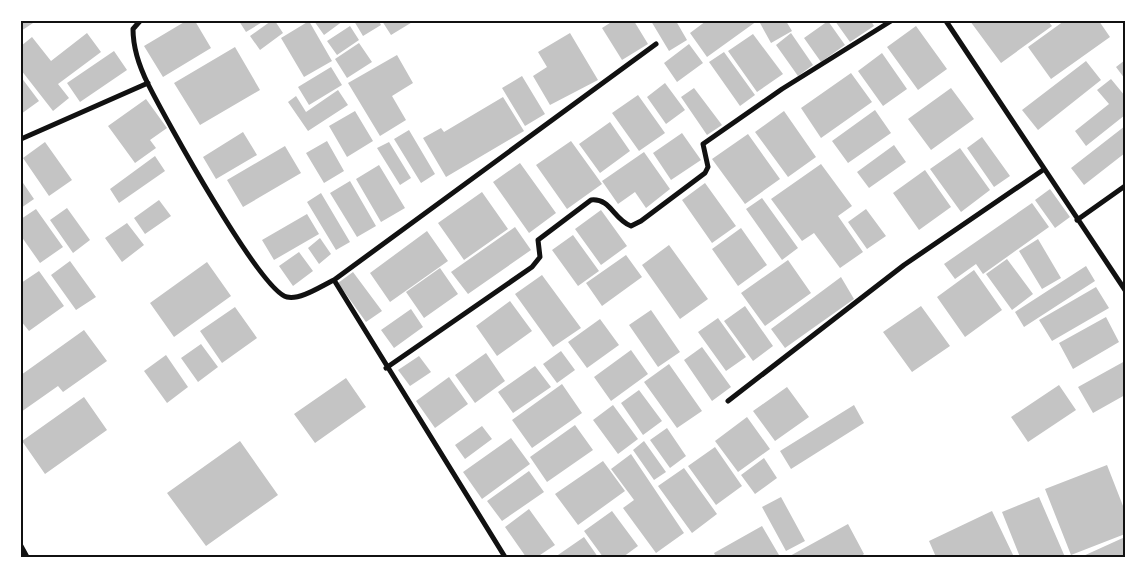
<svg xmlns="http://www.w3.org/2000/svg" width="1146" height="578" font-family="'Nunito Sans',sans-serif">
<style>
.building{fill:#c4c4c4}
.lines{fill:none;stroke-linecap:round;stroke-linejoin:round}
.minor{stroke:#111;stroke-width:5}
.neatline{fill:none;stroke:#111;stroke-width:2}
</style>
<rect width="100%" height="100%" fill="#fff"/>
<!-- building -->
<path class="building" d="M21 21H32L33 23 21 31Z
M186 21H195L211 48 163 77 144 46Z
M239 21H264L246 32Z
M271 21H275L283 33 260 50 250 36Z
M309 21 332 61 304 77 281 38Z
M314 21H343L324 35Z
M354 21H379L381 25 363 36Z
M382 21H414L391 35Z
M613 21H634L648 44 622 60 602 28Z
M651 21H676L687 40 669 51Z
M706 21H757L707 57 690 33Z
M764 21H786L792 31 771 43 760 23Z
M828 21 845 45 821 62 804 38Z
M835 21H871L874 26 850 42Z
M970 21H1048L1052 26 1001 63Z
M1064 21H1099L1110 37 1051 79 1028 47Z
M350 26 359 40 337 55 327 41Z
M916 26 947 69 918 90 887 47Z
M87 33 101 52 58 84 69 98 53 111 21 70V46L32 37 51 61Z
M570 33 598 80 550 105 533 76 547 67 538 52Z
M791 33 813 65 798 76 776 45Z
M753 34 783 74 757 92 728 51Z
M359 43 372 62 347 78 335 59Z
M689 44 703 63 677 82 664 63Z
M235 47 260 90 200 125 174 83Z
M114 51 127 70 80 102 67 83Z
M724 52 755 95 740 106 709 62Z
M882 53 907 89 883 106 858 71Z
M397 55 413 83 392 96 406 120 380 136 348 83Z
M1125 60V79L1116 67Z
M1086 61 1101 80 1038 130 1022 110Z
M331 67 342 85 309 105 298 87Z
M851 73 872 102 821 138 801 108Z
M522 76 545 114 525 126 502 88Z
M21 77 39 101 21 114Z
M1111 79 1125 96V115L1086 146 1075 131 1109 104 1097 90Z
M665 83 685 110 666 124 647 97Z
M694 88 722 125 707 135 681 97Z
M951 88 974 119 931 150 908 119Z
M338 90 348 105 308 131 288 102 296 96 306 112Z
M638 95 665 133 639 151 612 113Z
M503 97 524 131 446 177 423 138 441 128 444 132Z
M146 99 167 128 150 140 156 148 135 163 108 126Z
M875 110 891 133 848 163 832 141Z
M355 111 373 141 347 157 329 126Z
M784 111 816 157 788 177 755 132Z
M610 122 630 151 600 173 579 144Z
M1125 126V153L1084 185 1071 168Z
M409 130 435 174 421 183 394 139Z
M243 132 257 155 216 179 203 157Z
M682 133 701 160 671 180 653 153Z
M748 134 780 179 745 204 712 159Z
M982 137 1010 176 994 187 967 148Z
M327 141 344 171 324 183 306 153Z
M571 141 602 184 567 209 536 165Z
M45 142 72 180 49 196 23 158Z
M389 142 411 178 400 185 377 148Z
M894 145 906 162 869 188 857 172Z
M285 146 301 173 243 207 227 180Z
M960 148 990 190 961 212 930 169Z
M644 152 670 189 646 208 635 192 618 204 602 181Z
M155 156 165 171 119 203 110 189Z
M520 163 556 213 529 233 493 182Z
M821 164 852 206 838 216 863 252 840 268 814 233 802 241 771 199Z
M379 165 405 208 381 222 356 179Z
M925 170 951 207 919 230 893 193Z
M21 180 34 199 21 208Z
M350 181 376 226 357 237 330 193Z
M705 183 736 226 712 243 682 200Z
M1050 189 1070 217 1055 228 1035 200Z
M482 192 508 229 464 260 438 223Z
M321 193 350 242 336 250 307 202Z
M762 198 798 248 782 260 746 209Z
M159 200 171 216 145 234 134 218Z
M1032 203 1049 227 983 274 976 264 955 279 944 264Z
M67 208 90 240 73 253 50 220Z
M36 209 63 247 40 263 21 236V219Z
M866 209 886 236 867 249 848 222Z
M601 210 627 246 601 265 575 229Z
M307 214 319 234 274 260 262 240Z
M127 223 144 245 122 262 105 238Z
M515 227 531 250 468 294 451 272Z
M741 228 767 265 738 286 712 249Z
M427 231 448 261 390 302 370 273Z
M573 235 599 271 578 286 552 250Z
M320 238 331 254 319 264 308 248Z
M1038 239 1061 278 1042 289 1019 251Z
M669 245 708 299 680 319 642 265Z
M299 252 313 271 293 286 279 266Z
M626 255 642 277 602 306 586 283Z
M1007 259 1033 294 1012 310 986 274Z
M788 260 811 293 765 326 741 293Z
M70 261 96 297 76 310 51 275Z
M207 262 231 296 174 337 150 303Z
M1086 266 1095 281 1024 327 1015 312Z
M440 268 458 294 424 318 406 292Z
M974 270 1002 310 965 337 937 297Z
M39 271 64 306 29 331 21 321V283Z
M353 272 382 311 366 322 338 283Z
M542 275 581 328 553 347 515 294Z
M841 277 854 299 785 348 771 329Z
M1096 287 1109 308 1052 341 1039 320Z
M510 301 532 331 497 356 476 326Z
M745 306 773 346 753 361 724 321Z
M921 306 950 346 912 372 883 332Z
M235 307 257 338 222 363 200 331Z
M411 309 423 327 394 348 381 330Z
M651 310 680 352 658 367 629 325Z
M1106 317 1119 342 1073 369 1059 343Z
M718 318 746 357 726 371 698 332Z
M600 319 619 345 587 368 568 342Z
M84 330 107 361 63 392 58 386 21 412V375Z
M201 344 218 367 198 382 181 358Z
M702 347 731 387 712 401 684 360Z
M631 350 648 374 611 401 594 377Z
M561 351 575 370 557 383 543 364Z
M486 353 505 381 475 403 455 375Z
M166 355 188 387 167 403 144 371Z
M419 356 431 372 410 386 398 370Z
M1125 361V395L1093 413 1078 387Z
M669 364 702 411 677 428 644 382Z
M535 366 551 387 513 413 498 392Z
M449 377 468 404 435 428 416 401Z
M346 378 366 407 315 443 294 414Z
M562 384 582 413 532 448 512 420Z
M1059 385 1076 410 1028 442 1011 417Z
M787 387 809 417 775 441 753 411Z
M639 390 662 421 643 435 621 403Z
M84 397 107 430 45 474 22 441Z
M613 405 638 439 618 454 593 420Z
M854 405 864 423 791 469 780 451Z
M747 417 770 449 738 472 715 441Z
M575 425 593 450 547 482 530 457Z
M482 426 492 439 465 459 455 445Z
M667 428 686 456 670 468 650 440Z
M511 438 530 464 482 499 463 472Z
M240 441 278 495 206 546 167 493Z
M644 441 666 472 654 480 633 450Z
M715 447 742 486 716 505 688 466Z
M631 454 684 533 656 553 623 508 634 500 611 469Z
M764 458 777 478 755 494 741 475Z
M603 461 625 491 578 525 555 494Z
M1107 465 1125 511V534L1071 555 1045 489Z
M684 468 717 514 692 533 658 486Z
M529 471 544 492 502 521 487 501Z
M781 497 805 541 786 551 762 507Z
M1039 497 1065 557H1020L1002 512Z
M529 509 555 545 537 557H526L505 527Z
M612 511 638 546 623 557H603L584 531Z
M992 511 1014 557H936L929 541Z
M848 524 864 554 860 557H788Z
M762 526 779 555 716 557 714 553Z
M584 537 598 557H555Z
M1125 537V557H1081Z"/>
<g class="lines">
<!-- minor -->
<path class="minor" d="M140 21 133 29C133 47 140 68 148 84 164 116 260 291 287 297 301 300 321 286 334 280L656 44
M946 21 1125 290
M21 139 148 83
M1077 220 1125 186
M334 280 505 557
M386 368 532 267 540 257 538 240 591 200C611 198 613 219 631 226L641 221 705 173 708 167 703 144 782 89 891 21
M728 401 904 265 1043 170
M21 546 27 557"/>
</g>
<!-- border -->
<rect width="1146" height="578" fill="none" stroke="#ffffff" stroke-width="45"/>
<rect x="22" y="22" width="1102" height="534" class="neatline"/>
</svg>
